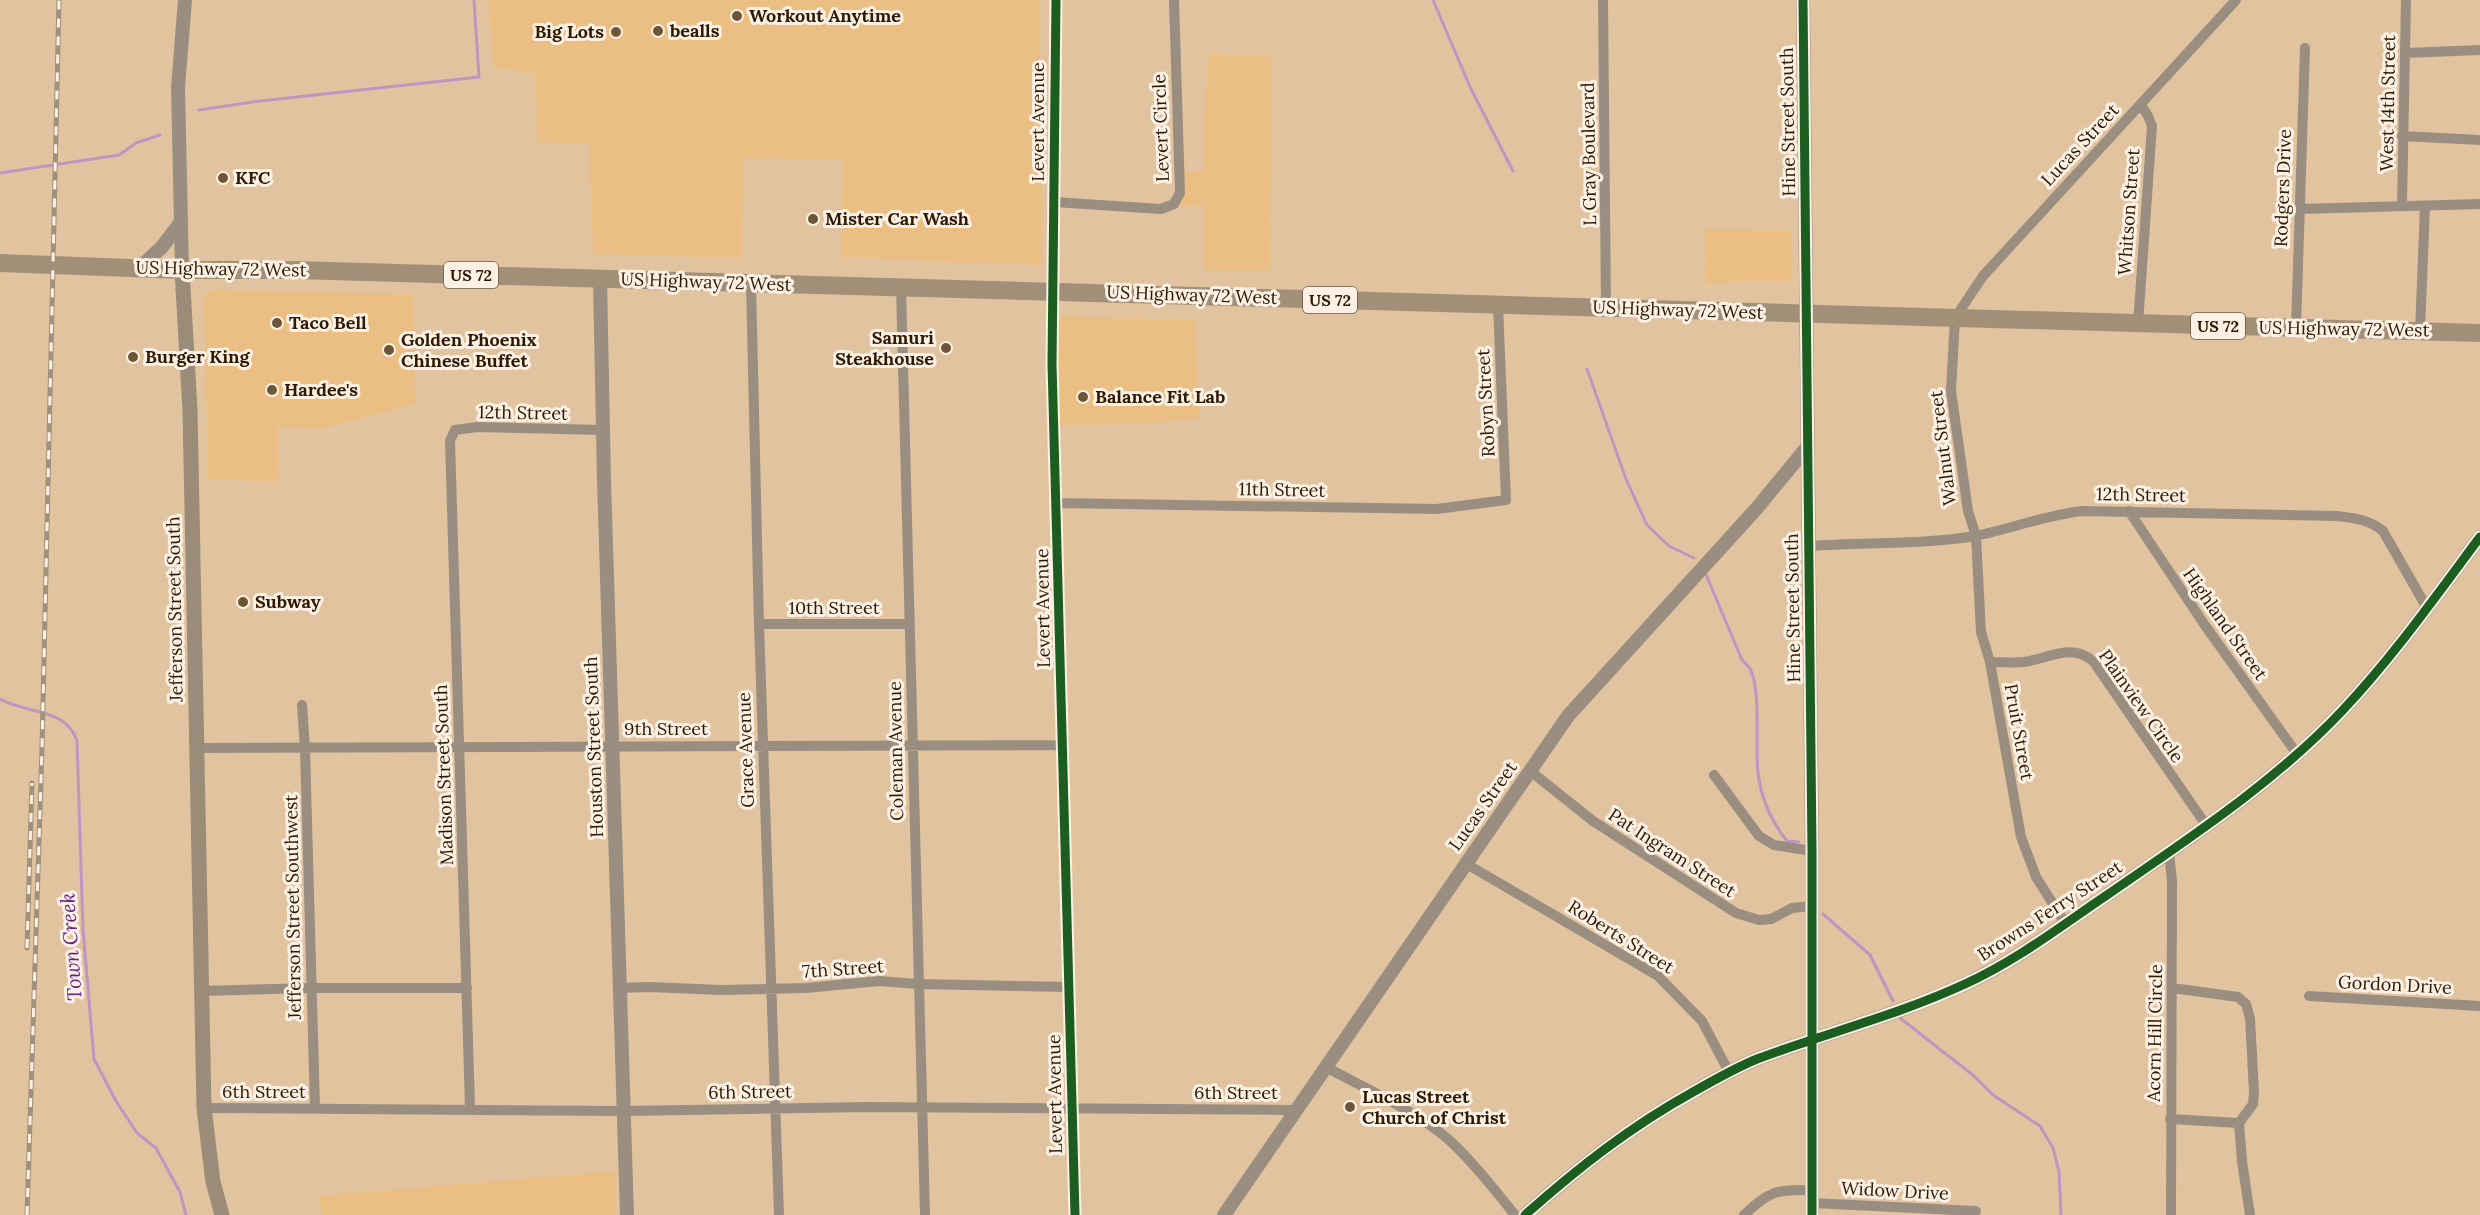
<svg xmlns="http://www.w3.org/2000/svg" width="2480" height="1215" font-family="Lora,serif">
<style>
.built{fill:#ebbe84}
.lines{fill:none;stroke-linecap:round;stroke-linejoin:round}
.stream{stroke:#c095c1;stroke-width:3}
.minor{stroke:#9a8e81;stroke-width:10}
.tertiary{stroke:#9a8e81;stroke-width:14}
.secondary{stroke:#9a8c79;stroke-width:15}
.trunk{stroke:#a28f78;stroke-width:18}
.rail-casing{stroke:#a1917c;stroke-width:5}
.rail{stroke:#fcf1e4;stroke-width:3;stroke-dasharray:9;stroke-linecap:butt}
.cycleway-casing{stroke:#fcf1e4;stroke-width:13}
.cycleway{stroke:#1b5e20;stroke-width:9}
.poi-dot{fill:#6d5638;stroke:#fcf1e4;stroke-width:2}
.labels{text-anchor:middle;stroke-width:6;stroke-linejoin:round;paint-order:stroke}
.shield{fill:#fcf1e4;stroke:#6c5a44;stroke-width:1.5}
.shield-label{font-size:16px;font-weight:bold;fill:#2e1a00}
.poi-label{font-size:18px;font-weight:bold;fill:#2e1a00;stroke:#fcf1e4;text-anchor:start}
.street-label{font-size:18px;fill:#2e1a00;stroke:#fcf1e4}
.water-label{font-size:20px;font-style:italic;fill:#632582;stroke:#fcf1e4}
</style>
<rect width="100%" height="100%" fill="#e1c49f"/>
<!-- built -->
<path class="built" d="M488 0H1040L1042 265 841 257 843 160 744 158 741 258 593 254 589 144 538 142 535 74 494 67Z
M1209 54 1272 56 1270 270H1204V205H1180L1179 172 1204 171 1203 129Z
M1705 229 1791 230 1792 281 1706 283Z
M212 290 413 294 415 404 321 429 277 426 279 482 208 479 204 296Z
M1057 316 1195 320 1199 418 1139 424 1058 425Z
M615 1171 616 1215H322L319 1196Z"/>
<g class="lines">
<!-- stream -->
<path class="stream" d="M1433 0 1471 89 1513 171
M199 110 260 101 479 77 474 0
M0 173 119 155 136 143 160 135
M1587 369 1626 479 1647 525 1669 546 1694 558
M1705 572 1742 660C1745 663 1750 667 1751 671 1761 691 1755 748 1758 773 1761 798 1771 821 1787 841L1799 842
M0 699C27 714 67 708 77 741L83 930 94 1059 116 1101 137 1133 156 1148 180 1192 186 1215
M1823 914 1870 955 1893 1001
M1900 1018 1974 1076 1993 1095 2040 1126 2053 1148 2059 1172 2061 1215"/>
<!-- minor -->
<path class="minor" d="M1056 0 1052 364 1075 1215
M1603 0 1606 307
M2406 53 2480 50
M2402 136 2480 140
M1054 202 1161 209 1174 204 1180 193 1174 0
M2402 206 2406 0
M2299 209 2480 204
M751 284 759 624 779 1215
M901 287 925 1215
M2138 324 2152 126 2148 116 2141 105
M2296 328 2305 48
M2420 331 2425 207
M1057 503 1437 509 1506 500 1498 305
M2129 511 2204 624 2297 754
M1810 546C1864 542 1922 545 1975 536 2011 529 2045 515 2082 511L2336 516C2354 518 2368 519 2383 531L2427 608
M759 624H909
M1990 662C2001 662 2013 663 2024 662 2050 658 2071 643 2093 661L2206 825
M302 705 305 749 315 1108
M197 748 1062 745
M1529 770 1593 821 1736 913 1759 920 1771 919 1792 908 1811 906
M1714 775 1759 836 1774 845 1812 851
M2169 852 2172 881 2171 1215
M1465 863 1658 976 1702 1021 1729 1072
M2065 923 2036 877 2021 837 1990 662 1981 632 1976 536 1968 511 1951 391 1955 318 1983 276 2236 0
M619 988 649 987 722 990 806 988 879 981 918 984 1069 987
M2172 988 2238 997 2246 1004 2250 1018 2254 1092 2253 1104 2239 1123 2242 1161 2250 1215
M202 991 311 988H467
M2309 996 2480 1006
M1326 1067C1364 1088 1416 1111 1448 1139 1473 1162 1494 1189 1515 1215
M204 1108 623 1111 867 1107 1296 1110
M470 1108 450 441 455 430 477 427 602 430
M2170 1119 2239 1123
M1812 1203 1976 1211
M1744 1215C1771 1190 1775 1190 1812 1190"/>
<!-- tertiary -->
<path class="tertiary" d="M1803 0 1812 851V1215
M138 269 162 247 181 222
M182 270 178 87 185 0
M600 279 604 481 627 1215
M1224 1215 1568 716 1757 508 1808 446
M1525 1215C1579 1167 1630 1127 1693 1092 1714 1080 1735 1068 1757 1059 1826 1033 1898 1015 1965 984 2016 961 2061 926 2107 895 2188 839 2274 783 2342 711 2393 657 2436 596 2480 537"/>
<!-- secondary -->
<path class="secondary" d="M182 270 190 410 204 1108 213 1182 222 1215"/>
<!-- trunk -->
<path class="trunk" d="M0 263 182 270H296L2480 333"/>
<defs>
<path id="rail" d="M27 948 32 783
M27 1215 42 748 59 0"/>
</defs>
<!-- rail casing -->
<use href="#rail" class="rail-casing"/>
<!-- rail -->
<use href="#rail" class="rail"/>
<defs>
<path id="cycleway" d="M1056 0 1052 364 1075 1215
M1803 0 1812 851V1215
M1525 1215C1579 1167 1630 1127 1693 1092 1714 1080 1735 1068 1757 1059 1826 1033 1898 1015 1965 984 2016 961 2061 926 2107 895 2188 839 2274 783 2342 711 2393 657 2436 596 2480 537"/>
</defs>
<!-- cycleway casing -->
<use href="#cycleway" class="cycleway-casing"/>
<!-- cycleway -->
<use href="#cycleway" class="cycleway"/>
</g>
<!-- markers -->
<g class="poi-dot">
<circle cx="737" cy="16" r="6"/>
<circle cx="658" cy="31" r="6"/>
<circle cx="616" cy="32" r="6"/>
<circle cx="223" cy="178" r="6"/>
<circle cx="813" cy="219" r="6"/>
<circle cx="277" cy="323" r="6"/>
<circle cx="946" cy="348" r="6"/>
<circle cx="389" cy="350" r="6"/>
<circle cx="133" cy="357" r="6"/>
<circle cx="272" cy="390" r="6"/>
<circle cx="1083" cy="397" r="6"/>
<circle cx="243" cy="602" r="6"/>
<circle cx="1350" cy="1107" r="6"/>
</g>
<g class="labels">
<!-- shield labels -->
<g class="shield">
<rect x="444" y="262" width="54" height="26" rx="4.5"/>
<rect x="1303" y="287" width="54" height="26" rx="4.5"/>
<rect x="2191" y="313" width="54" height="26" rx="4.5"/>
</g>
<g class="shield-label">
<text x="471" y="281">US 72</text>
<text x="1330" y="306">US 72</text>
<text x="2218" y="332">US 72</text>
</g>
<!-- poi labels -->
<g class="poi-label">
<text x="749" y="22">Workout Anytime</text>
<text x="670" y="37">bealls</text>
<text x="604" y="38" text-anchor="end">Big Lots</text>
<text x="235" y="184">KFC</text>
<text x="825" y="225">Mister Car Wash</text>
<text x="289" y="329">Taco Bell</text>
<text x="934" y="344" text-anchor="end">Samuri<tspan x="934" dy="21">Steakhouse</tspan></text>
<text x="401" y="346">Golden Phoenix<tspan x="401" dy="21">Chinese Buffet</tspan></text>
<text x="145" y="363">Burger King</text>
<text x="284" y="396">Hardee's</text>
<text x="1095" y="403">Balance Fit Lab</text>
<text x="255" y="608">Subway</text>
<text x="1362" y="1103">Lucas Street<tspan x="1362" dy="21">Church of Christ</tspan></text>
</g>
<!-- street labels -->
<g class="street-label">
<text transform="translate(2388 103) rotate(-89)" y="6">West 14th Street</text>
<text transform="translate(1038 122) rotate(-90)" y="6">Levert Avenue</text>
<text transform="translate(1788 122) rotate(-91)" y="6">Hine Street South</text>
<text transform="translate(1161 128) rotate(-92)" y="6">Levert Circle</text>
<text transform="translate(2080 145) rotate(-47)" y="6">Lucas Street</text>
<text transform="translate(1589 154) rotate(-91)" y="6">L Gray Boulevard</text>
<text transform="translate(2283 188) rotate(-88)" y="6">Rodgers Drive</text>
<text transform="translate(2129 212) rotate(-86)" y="6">Whitson Street</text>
<text transform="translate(221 269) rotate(1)" y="6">US Highway 72 West</text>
<text transform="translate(706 282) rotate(2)" y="6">US Highway 72 West</text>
<text transform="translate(1192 295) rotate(2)" y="6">US Highway 72 West</text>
<text transform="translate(1678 310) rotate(2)" y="6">US Highway 72 West</text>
<text transform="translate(2344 329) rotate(1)" y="6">US Highway 72 West</text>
<text transform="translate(1486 403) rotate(-93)" y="6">Robyn Street</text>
<text transform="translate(523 413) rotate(1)" y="6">12th Street</text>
<text transform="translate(1943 448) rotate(-97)" y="6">Walnut Street</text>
<text transform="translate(1282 490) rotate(1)" y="6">11th Street</text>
<text transform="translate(2141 495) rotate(1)" y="6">12th Street</text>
<text x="834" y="614">10th Street</text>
<text transform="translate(1043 608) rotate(-91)" y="6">Levert Avenue</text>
<text transform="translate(1793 608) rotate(-91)" y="6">Hine Street South</text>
<text transform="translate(175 609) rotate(-91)" y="6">Jefferson Street South</text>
<text transform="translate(2225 624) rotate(55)" y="6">Highland Street</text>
<text transform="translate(2141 706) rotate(55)" y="6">Plainview Circle</text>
<text x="666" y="735">9th Street</text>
<text transform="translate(2019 732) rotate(80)" y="6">Pruit Street</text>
<text transform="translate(594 747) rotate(-92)" y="6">Houston Street South</text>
<text transform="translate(746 750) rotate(-92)" y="6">Grace Avenue</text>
<text transform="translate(896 751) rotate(-91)" y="6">Coleman Avenue</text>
<text transform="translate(444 775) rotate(-92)" y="6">Madison Street South</text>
<text transform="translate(1483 806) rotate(-55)" y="6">Lucas Street</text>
<text transform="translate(1672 853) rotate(33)" y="6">Pat Ingram Street</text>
<text transform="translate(293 907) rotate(-91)" y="6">Jefferson Street Southwest</text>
<text transform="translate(2050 911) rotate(-33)" y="6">Browns Ferry Street</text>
<text transform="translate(1621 937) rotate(32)" y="6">Roberts Street</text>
<text transform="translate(843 969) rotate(-4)" y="6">7th Street</text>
<text transform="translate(2395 985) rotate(3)" y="6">Gordon Drive</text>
<text transform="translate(2155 1033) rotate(-89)" y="6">Acorn Hill Circle</text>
<text x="264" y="1098">6th Street</text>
<text transform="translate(750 1092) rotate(-1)" y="6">6th Street</text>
<text x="1236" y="1099">6th Street</text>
<text transform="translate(1055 1094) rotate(-91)" y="6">Levert Avenue</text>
<text transform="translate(1895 1191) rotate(3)" y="6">Widow Drive</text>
</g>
<!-- water labels -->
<g class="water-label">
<text transform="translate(71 947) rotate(-94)" y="7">Town Creek</text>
</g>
</g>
</svg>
